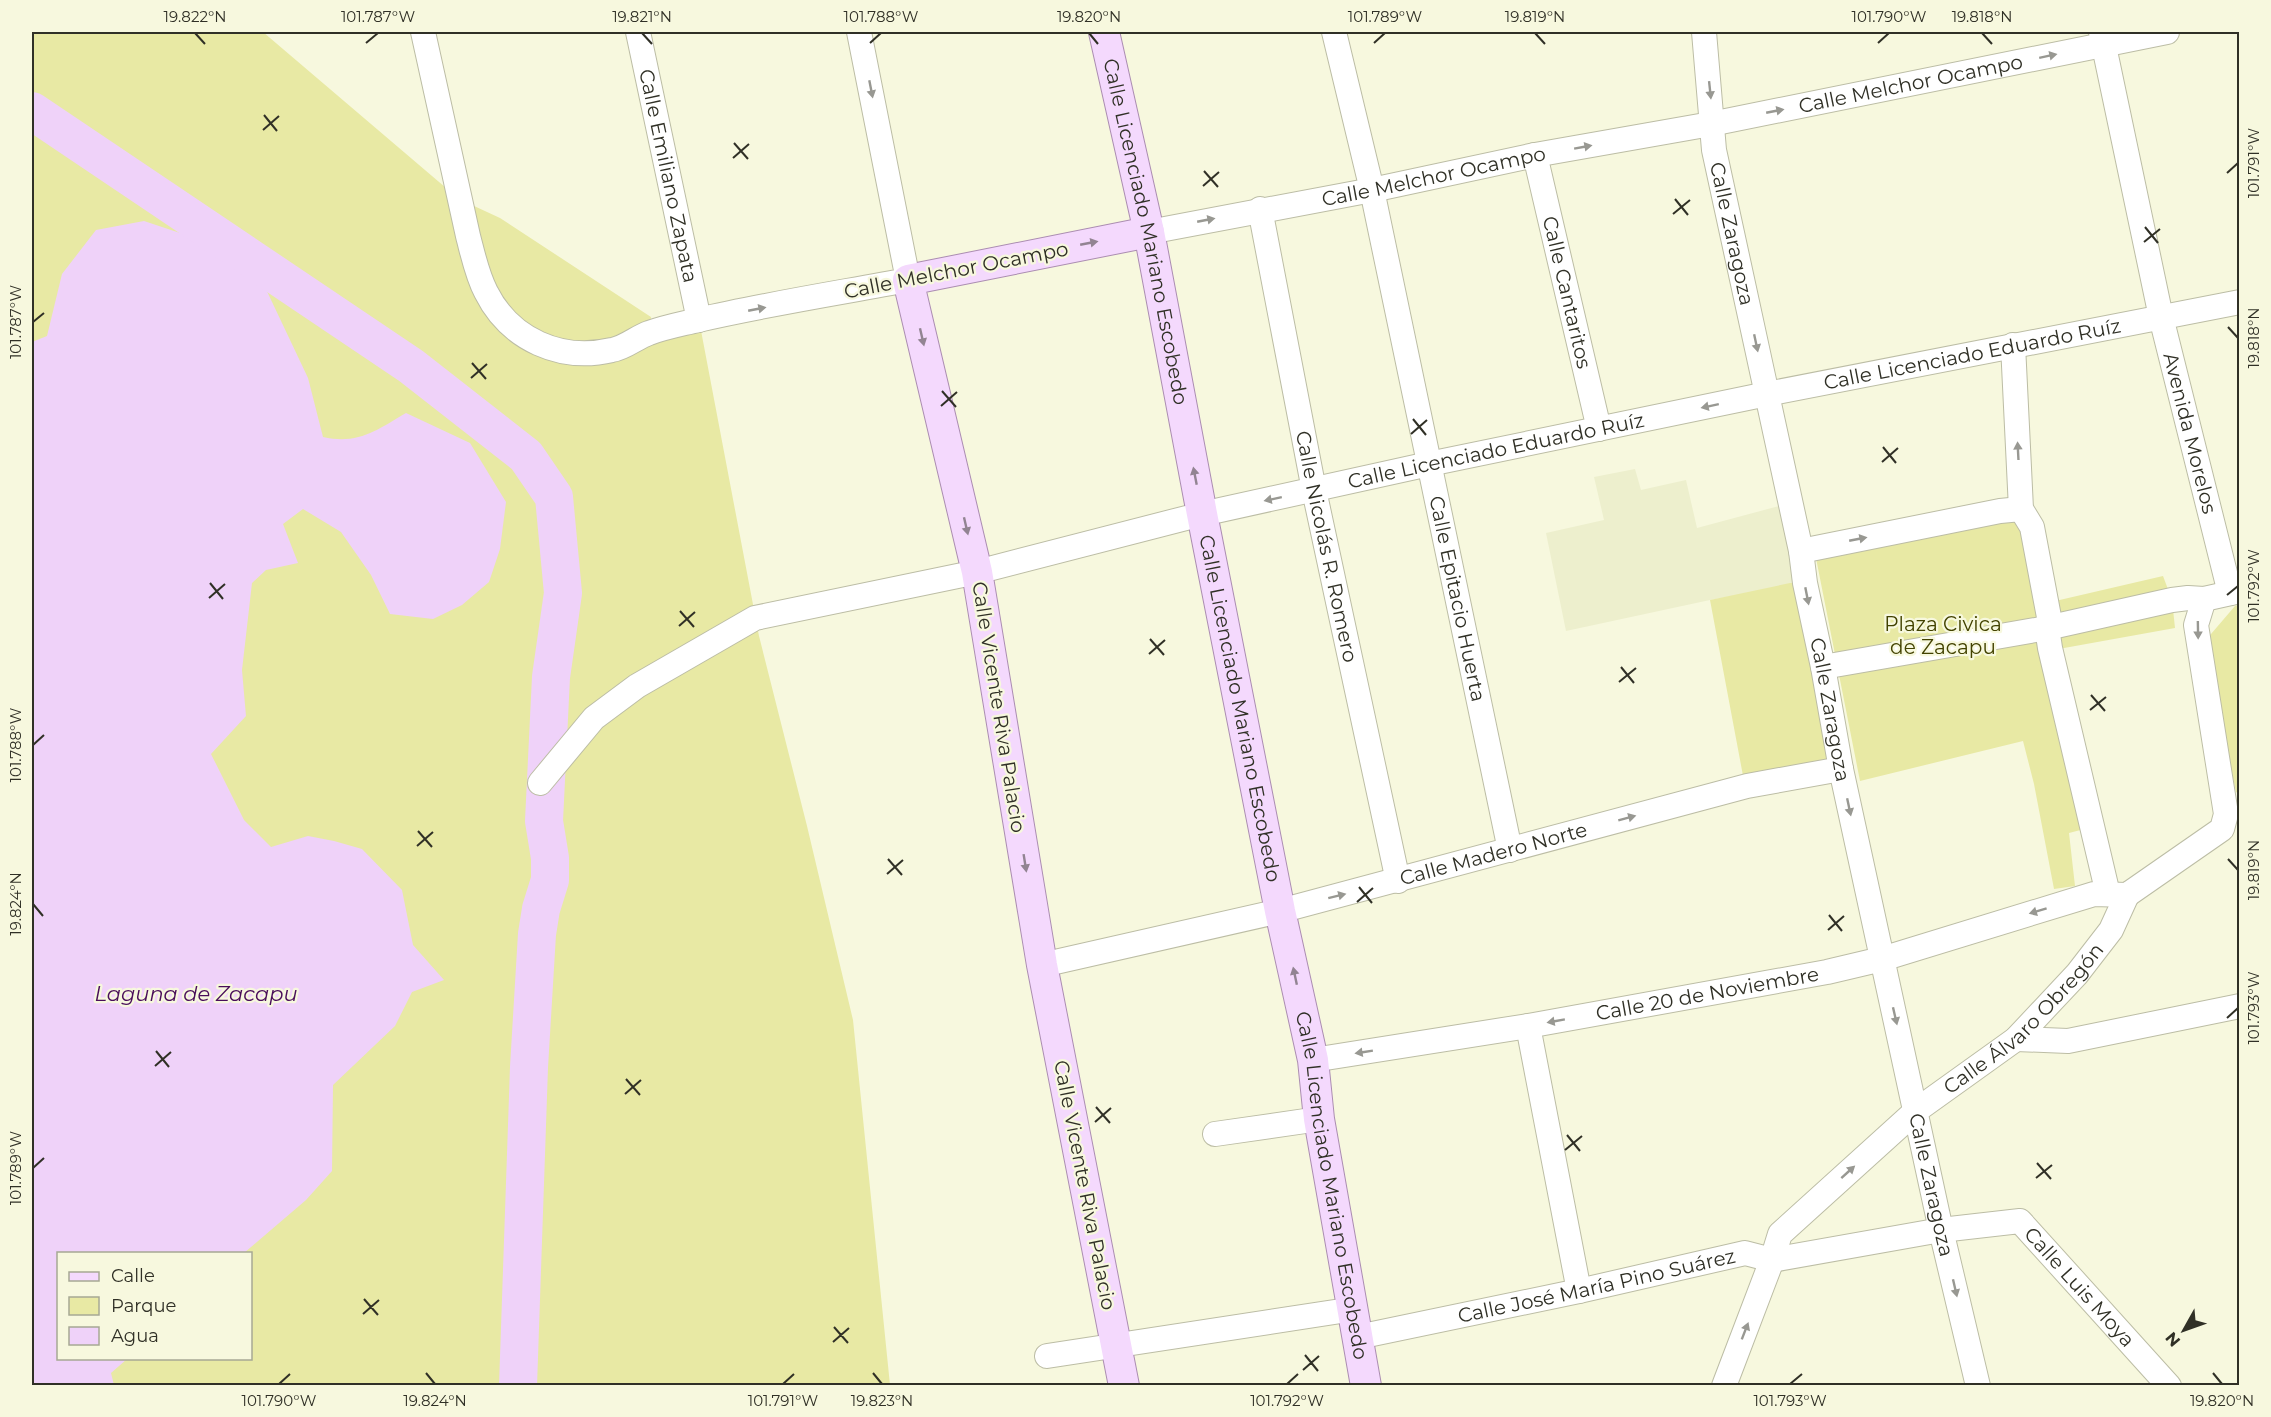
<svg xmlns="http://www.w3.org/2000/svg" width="2271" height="1417" font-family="Montserrat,sans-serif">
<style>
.built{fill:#edefcd}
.green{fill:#e8e9a4;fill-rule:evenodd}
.water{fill:#efd2f9}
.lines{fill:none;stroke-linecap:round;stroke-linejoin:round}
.river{stroke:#efd2f9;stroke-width:38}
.minor-casing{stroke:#bcbda5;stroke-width:26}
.major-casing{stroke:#ab8db1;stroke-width:32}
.minor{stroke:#fff;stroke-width:24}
.major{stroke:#f4d9fd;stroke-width:30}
.oneway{fill:#989892}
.oneway2{fill:#928492}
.ticks{fill:none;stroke:#303026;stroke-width:2}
.labels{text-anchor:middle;stroke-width:4.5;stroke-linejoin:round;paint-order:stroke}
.street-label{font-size:20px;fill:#303026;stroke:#f7f8de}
.park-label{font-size:20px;fill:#424200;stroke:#f7f8de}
.water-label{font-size:21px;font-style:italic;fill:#490d5a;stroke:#f7f8de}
.neatline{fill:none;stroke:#303026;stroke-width:2}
.ticks-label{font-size:15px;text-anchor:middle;fill:#303026}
</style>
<rect width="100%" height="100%" fill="#f7f8de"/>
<!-- built -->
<path class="built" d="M1635 469 1641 490 1686 480 1697 528 1779 506 1805 583 1710 600 1566 631 1546 533 1604 520 1594 477Z"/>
<!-- green -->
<path class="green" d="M32 32H263L459 199 500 218 651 317 649 333 699 320 759 636 807 826 853 1020 890 1385H32ZM58 1254H250V1358H58Z
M2021 509 2051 602 2163 576 2172 600 2175 628 2053 650 2092 827 2069 833 2075 886 2054 889 2034 784 2023 741 1860 781 1814 548Z
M1790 583H1805L1841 769 1744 781 1710 600Z
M2239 605V794L2236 792 2205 641 2235 606Z"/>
<!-- water -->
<path class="water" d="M144 221 207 242 264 285 308 378 323 437C358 445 377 430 406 413L470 443 506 502 500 549 489 582 462 605 433 619 390 614 371 575 341 532 303 509 283 524 298 563 266 570 252 583 242 670 246 716 211 754 244 820 271 847 308 836 334 841 362 849 402 890 413 945 444 980 412 992 395 1026 333 1085 332 1171 306 1200 244 1253 58 1254V1358L127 1359 111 1373 114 1385H32V342L47 336 62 274 96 230Z"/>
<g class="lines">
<!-- river -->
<path class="river" d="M32 111 411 366 526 456 554 497 563 593 551 677 544 821 550 858V880L541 909 537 934 529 1067 518 1386"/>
<defs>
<g id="minor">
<path d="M423 32 468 236C473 255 477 275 486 292 510 340 561 362 612 350 625 348 637 337 649 333 665 327 682 324 698 320 767 304 838 293 908 280L859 32"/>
<path id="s1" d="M638 32 699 320"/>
<path id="s2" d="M1334 32 1372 190 1510 850"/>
<path id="s3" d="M1704 32 1714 150 1801 551 1805 583 1823 667 1841 769 1941 1230 1978 1386"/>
<path id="s4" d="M2101 32 2161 317 2230 593"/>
<path id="s5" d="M1535 155 1599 429"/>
<path id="s6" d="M1260 209 1314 490 1398 881"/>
<path id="s7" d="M1149 232 1372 190 1535 155 1711 124 2167 32"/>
<path d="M2013 345 2021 509 2032 527 2049 617 2047 628 2050 648 2108 894"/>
<path d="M1801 551 2000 511 2021 509"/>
<path d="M1823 667 2047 628 2172 600 2188 598 2204 599"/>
<path id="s8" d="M540 783 594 718 637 686 755 618 977 572 1202 514 1429 464 1767 394 2240 302"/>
<path id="s9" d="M1042 965 1280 911 1747 786 1841 769"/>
<path d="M1528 1026 1579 1291"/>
<path d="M2016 1039 2068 1041 2240 1006"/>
<path id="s10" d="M1313 1060 1528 1026 1827 972 1882 959 2094 894 2127 895 2222 829 2226 814 2196 625 2204 599 2240 591"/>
<path d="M1215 1134 1319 1119"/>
<path id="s11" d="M1358 1337 1579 1291 1745 1253 1772 1260 1941 1230 2020 1221 2169 1386"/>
<path d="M1047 1356 1354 1309"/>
<path id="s12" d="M1724 1386 1772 1260 1780 1234 1917 1110 2016 1039 2077 974 2111 930 2127 895"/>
</g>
<g id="major">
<path id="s13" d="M1104 32 1149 232 1202 514 1280 911 1313 1060 1319 1119 1366 1386"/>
<path d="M1124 1386 1042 965 977 572 908 280 1149 232"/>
</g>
</defs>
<!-- minor casing -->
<use href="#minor" class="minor-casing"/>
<!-- major casing -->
<use href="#major" class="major-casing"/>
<!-- minor -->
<use href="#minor" class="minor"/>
<!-- major -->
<use href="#major" class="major"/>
</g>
<!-- one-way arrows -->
<defs><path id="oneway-solid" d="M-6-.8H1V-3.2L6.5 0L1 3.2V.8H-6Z" transform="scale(1.5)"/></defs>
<g class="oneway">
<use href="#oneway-solid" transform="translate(2048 56) rotate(-12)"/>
<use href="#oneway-solid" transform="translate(871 89) rotate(79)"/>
<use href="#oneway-solid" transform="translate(1710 90) rotate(84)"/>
<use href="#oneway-solid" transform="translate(1775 111) rotate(-11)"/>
<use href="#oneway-solid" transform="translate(1583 147) rotate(-10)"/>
<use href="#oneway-solid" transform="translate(1206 220) rotate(-11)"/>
<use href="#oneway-solid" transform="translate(757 309) rotate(-11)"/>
<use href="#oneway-solid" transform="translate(1756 343) rotate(78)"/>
<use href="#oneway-solid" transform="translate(1710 406) rotate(168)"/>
<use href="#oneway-solid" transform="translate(2018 451) rotate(-93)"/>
<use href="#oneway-solid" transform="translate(1273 499) rotate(168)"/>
<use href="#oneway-solid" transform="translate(1858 539) rotate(-11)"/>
<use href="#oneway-solid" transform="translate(1807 596) rotate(79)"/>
<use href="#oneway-solid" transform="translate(2198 630) rotate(89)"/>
<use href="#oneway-solid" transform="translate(1849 807) rotate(78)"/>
<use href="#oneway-solid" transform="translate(1627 818) rotate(-15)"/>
<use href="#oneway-solid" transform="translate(1337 896) rotate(-14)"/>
<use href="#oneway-solid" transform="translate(2038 911) rotate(163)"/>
<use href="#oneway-solid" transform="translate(1895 1016) rotate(77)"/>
<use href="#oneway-solid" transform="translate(1556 1021) rotate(170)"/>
<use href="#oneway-solid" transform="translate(1364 1052) rotate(171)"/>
<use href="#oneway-solid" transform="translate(1848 1172) rotate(-42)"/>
<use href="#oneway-solid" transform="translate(1955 1288) rotate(77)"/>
<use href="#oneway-solid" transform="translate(1745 1331) rotate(-69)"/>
</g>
<g class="oneway2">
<use href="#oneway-solid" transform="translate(1089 243) rotate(-11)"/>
<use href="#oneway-solid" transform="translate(922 337) rotate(77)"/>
<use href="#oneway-solid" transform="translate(1195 476) rotate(-101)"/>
<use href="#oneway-solid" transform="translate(966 526) rotate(77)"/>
<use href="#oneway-solid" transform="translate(1025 863) rotate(81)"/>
<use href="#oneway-solid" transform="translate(1295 976) rotate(-102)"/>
</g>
<!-- ticks -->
<path class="ticks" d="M195 33 205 44M642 33 652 44M1089 33 1098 44M1535 33 1545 44M1982 33 1992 44M366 43 378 33M870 43 881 33M1374 43 1385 33M1878 43 1889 33M264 115 277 131M263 130 279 116M734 143 748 159M733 158 749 144M1204 171 1218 187M2227 173 2238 163M1203 186 1219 172M1675 199 1688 215M1673 214 1690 200M2145 227 2158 243M2144 242 2160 229M33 322 44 313M2228 327 2238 338M472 363 486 379M471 378 487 364M942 391 956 407M941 406 957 392M1413 419 1426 435M1411 434 1427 420M1883 447 1896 463M1882 462 1898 448M210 583 223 599M2227 595 2238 586M209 598 225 584M680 611 694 627M679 626 695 612M1150 639 1164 655M1149 654 1165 640M1621 667 1634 683M1619 682 1636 668M2091 695 2105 711M2090 710 2106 697M33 745 44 735M418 831 432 847M417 846 433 832M888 859 902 875M2228 859 2238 870M887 874 903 860M1359 887 1372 903M1357 902 1373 888M33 904 43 916M1829 915 1842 931M1828 930 1844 916M2227 1018 2238 1008M156 1051 169 1067M155 1066 171 1052M626 1079 640 1095M625 1094 641 1080M1096 1107 1110 1123M1095 1122 1111 1108M1567 1135 1580 1151M1565 1150 1582 1136M2037 1163 2051 1179M33 1168 44 1158M2036 1178 2052 1165M364 1299 378 1315M363 1314 379 1300M834 1327 848 1343M833 1342 849 1328M1305 1355 1318 1371M1303 1370 1319 1356M426 1373 435 1384M873 1373 882 1384M2213 1373 2222 1384M279 1384 290 1374M783 1384 794 1374M1287 1384 1298 1374M1790 1384 1802 1374"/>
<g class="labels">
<!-- street labels -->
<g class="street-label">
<text dy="7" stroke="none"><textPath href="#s7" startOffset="776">Calle Melchor Ocampo</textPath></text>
<text dy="7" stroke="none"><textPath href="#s1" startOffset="147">Calle Emiliano Zapata</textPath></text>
<text dy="7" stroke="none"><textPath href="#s7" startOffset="290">Calle Melchor Ocampo</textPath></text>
<text dy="7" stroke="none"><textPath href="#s13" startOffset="204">Calle Licenciado Mariano Escobedo</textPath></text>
<text dy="7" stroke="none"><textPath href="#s3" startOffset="204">Calle Zaragoza</textPath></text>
<text transform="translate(956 270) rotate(-11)" y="7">Calle Melchor Ocampo</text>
<text dy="7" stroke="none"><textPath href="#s5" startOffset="141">Calle Cantaritos</textPath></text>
<text dy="7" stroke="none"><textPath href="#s8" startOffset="1520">Calle Licenciado Eduardo Ruíz</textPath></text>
<text dy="7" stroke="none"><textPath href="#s4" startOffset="411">Avenida Morelos</textPath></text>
<text dy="7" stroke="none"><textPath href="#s8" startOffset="1034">Calle Licenciado Eduardo Ruíz</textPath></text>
<text dy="7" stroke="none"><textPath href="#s6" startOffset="344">Calle Nicolás R. Romero</textPath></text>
<text dy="7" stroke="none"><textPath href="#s2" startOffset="580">Calle Epitacio Huerta</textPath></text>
<text transform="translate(999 707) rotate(81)" y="7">Calle Vicente Riva Palacio</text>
<text dy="7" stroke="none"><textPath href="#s13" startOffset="690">Calle Licenciado Mariano Escobedo</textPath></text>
<text dy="7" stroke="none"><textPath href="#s3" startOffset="690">Calle Zaragoza</textPath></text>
<text dy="7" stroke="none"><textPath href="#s9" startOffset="465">Calle Madero Norte</textPath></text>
<text dy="7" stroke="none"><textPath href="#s10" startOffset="400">Calle 20 de Noviembre</textPath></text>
<text dy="7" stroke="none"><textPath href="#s12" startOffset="488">Calle Álvaro Obregón</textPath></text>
<text transform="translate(1085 1185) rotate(79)" y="7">Calle Vicente Riva Palacio</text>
<text dy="7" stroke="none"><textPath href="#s13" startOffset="1176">Calle Licenciado Mariano Escobedo</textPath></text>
<text dy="7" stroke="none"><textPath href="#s3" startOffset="1176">Calle Zaragoza</textPath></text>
<text dy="7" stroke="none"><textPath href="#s11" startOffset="244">Calle José María Pino Suárez</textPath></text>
<text dy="7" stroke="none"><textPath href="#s11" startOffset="764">Calle Luis Moya</textPath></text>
</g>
<!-- park labels -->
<g class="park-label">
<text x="1943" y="631">Plaza Civica<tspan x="1943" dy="23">de Zacapu</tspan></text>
</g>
<!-- water labels -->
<g class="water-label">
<text x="196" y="1001">Laguna de Zacapu</text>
</g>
</g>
<!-- border -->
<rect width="2271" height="1417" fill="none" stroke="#f7f8de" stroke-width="66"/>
<!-- legend -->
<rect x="57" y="1252" width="195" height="108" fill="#f7f8de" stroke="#a7a894" stroke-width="1.5"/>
<rect x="69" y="1272" width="30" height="9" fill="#f4d9fd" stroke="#a7a894" stroke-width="1.5"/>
<text x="111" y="1282" font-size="18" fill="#303026">Calle</text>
<rect x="69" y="1297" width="30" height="18" fill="#e8e9a4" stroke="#a7a894" stroke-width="1.5"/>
<text x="111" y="1312" font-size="18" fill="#303026">Parque</text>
<rect x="69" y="1327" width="30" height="18" fill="#efd2f9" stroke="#a7a894" stroke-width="1.5"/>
<text x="111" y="1342" font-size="18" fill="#303026">Agua</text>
<!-- north arrow -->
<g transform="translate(2184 1330) rotate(230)" stroke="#f7f8de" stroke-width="4.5" paint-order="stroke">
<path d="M0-4.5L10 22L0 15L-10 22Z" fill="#303026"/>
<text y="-9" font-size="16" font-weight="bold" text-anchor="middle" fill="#303026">N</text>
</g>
<rect x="33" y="33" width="2205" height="1351" class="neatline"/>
<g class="ticks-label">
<text x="195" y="22">19.822°N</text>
<text x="378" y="22">101.787°W</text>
<text x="642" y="22">19.821°N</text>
<text x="881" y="22">101.788°W</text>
<text x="1089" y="22">19.820°N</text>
<text x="1385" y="22">101.789°W</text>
<text x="1535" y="22">19.819°N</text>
<text x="1889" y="22">101.790°W</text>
<text x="1982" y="22">19.818°N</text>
<text transform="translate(2254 163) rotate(-90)" y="5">101.791°W</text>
<text transform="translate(16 322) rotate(-90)" y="5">101.787°W</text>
<text transform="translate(2254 338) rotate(-90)" y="5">19.818°N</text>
<text transform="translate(2254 586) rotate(-90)" y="5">101.792°W</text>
<text transform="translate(16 745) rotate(-90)" y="5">101.788°W</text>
<text transform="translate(2254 870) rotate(-90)" y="5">19.819°N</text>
<text transform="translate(16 904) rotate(-90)" y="5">19.824°N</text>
<text transform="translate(2254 1008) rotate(-90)" y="5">101.793°W</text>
<text transform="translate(16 1168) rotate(-90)" y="5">101.789°W</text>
<text x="279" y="1406">101.790°W</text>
<text x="435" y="1406">19.824°N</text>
<text x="783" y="1406">101.791°W</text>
<text x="882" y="1406">19.823°N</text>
<text x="1287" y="1406">101.792°W</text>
<text x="1790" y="1406">101.793°W</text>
<text x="2222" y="1406">19.820°N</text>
</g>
</svg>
